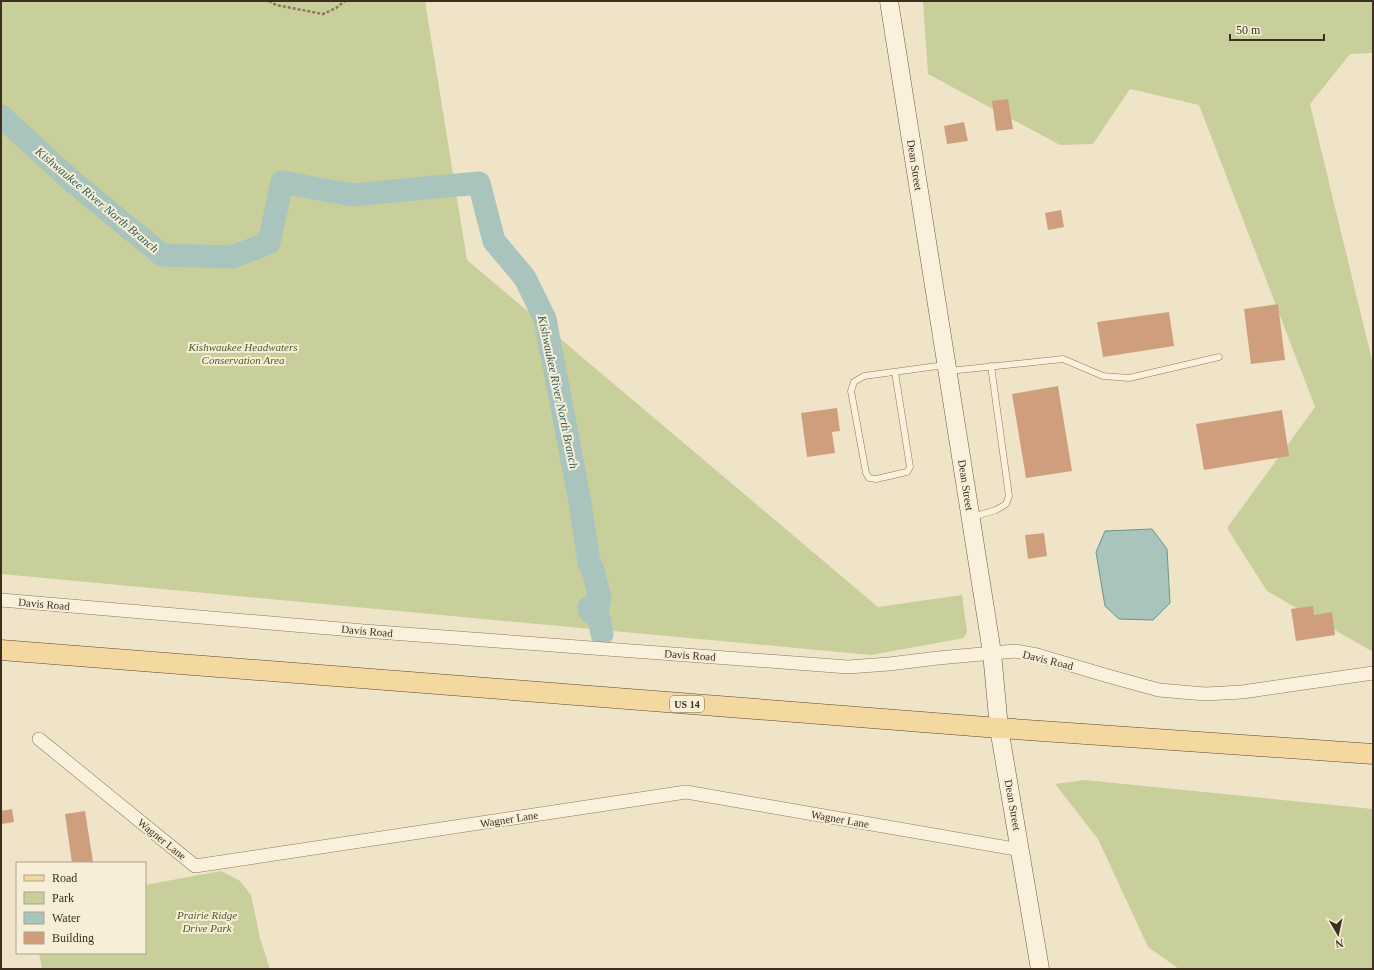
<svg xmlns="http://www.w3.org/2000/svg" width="1374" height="970" font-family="Georgia,serif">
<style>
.green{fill:#c9cf9b}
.water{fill:#a9c4bc;stroke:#6f938a}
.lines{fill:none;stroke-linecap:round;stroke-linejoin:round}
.river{stroke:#a9c4bc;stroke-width:23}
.building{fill:#cf9f7d}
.lane-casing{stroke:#8d765c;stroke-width:7}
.street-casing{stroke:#8d765c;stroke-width:14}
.secondary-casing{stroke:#6f573f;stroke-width:19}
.primary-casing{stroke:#5b4430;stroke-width:21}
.path{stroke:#8d765c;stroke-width:2.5;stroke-dasharray:3 2;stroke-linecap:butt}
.lane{stroke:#faf1dc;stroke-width:6}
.street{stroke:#faf1dc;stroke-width:13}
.secondary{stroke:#faf1dc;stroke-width:18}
.primary{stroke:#f3d9a0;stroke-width:20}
.labels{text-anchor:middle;stroke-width:4;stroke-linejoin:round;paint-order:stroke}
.shield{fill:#f7eed8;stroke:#756857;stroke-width:1}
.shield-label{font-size:10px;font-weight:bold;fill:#3d2e20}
.street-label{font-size:11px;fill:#3d2e20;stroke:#f7eed8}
.park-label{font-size:11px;font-style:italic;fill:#4d5a26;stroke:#f7eed8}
.water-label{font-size:12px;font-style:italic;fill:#2f5d5a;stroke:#f7eed8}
</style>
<rect width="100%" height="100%" fill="#f0e4c8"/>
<!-- green -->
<path class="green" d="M1 1H425L467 260 878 607 962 595 967 632 964 638 871 655 1 574Z
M923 1H1373V53L1350 54 1310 104 1373 364V652L1267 591 1227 528 1315 407 1199 105 1130 89 1093 144 1060 145 928 74Z
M1085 780 1373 809V969H1179L1148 947 1098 839 1055 784Z
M221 871 240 881 251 895 260 938 270 969H42L39 953H145V885Z"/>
<!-- water -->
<path class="water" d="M1152 529 1167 549 1170 603 1153 620 1119 619 1105 606 1096 552 1105 531Z"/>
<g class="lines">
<!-- river -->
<path class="river" d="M1 116 73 182 162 255 232 257 269 243 282 182 352 195 479 183 494 241 525 278 545 319 580 502 589 563 593 570 600 599 598 606 589 607 590 612 599 618 602 634"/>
</g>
<!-- building -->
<path class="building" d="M1008 99 1013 129 996 131 992 101Z
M964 122 968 141 947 144 944 126Z
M1061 210 1064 227 1048 230 1045 213Z
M1278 304 1285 360 1251 364 1244 309Z
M1169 312 1174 346 1103 357 1097 322Z
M1058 386 1072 471 1026 478 1012 394Z
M837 408 840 431 832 432 835 453 807 457 801 413Z
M1282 410 1289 456 1204 470 1196 424Z
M1044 533 1047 556 1028 559 1025 535Z
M1313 606 1314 615 1332 612 1335 635 1296 641 1291 609Z
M12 809 14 822 2 824 1 811Z
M85 811 93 862 72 863 65 814Z"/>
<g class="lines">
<defs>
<path id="lane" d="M949 371 1063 359 1103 376 1129 378 1219 357
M895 372 910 467 907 472 876 479 869 478 866 473 851 391 854 382 864 376 945 365
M972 517 996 510 1006 504 1009 496 991 366"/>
<path id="street" d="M1 600 364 631 848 667 889 664 938 658 1015 651 1037 655 1108 676 1159 690 1205 694 1242 692 1373 673
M39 739 195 866 686 792 1021 850"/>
<path id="secondary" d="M889 1 992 653 999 728 1040 969"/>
<path id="primary" d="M1 650 999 728 1373 754"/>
</defs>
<!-- lane casing -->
<use href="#lane" class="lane-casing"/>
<!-- street casing -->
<use href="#street" class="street-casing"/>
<!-- secondary casing -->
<use href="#secondary" class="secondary-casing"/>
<!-- primary casing -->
<use href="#primary" class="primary-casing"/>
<!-- path -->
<path class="path" d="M269 1 276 5 323 14 336 8 345 1"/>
<!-- lane -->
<use href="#lane" class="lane"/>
<!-- street -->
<use href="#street" class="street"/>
<!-- secondary -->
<use href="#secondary" class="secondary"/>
<!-- primary -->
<use href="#primary" class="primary"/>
</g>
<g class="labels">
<!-- shield labels -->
<rect class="shield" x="670" y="696" width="34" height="16" rx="3"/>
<g class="shield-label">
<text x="687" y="708">US 14</text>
</g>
<!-- street labels -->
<g class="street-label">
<text transform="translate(915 165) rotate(81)" y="4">Dean Street</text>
<text transform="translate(966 485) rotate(81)" y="4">Dean Street</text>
<text transform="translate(44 604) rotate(5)" y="4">Davis Road</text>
<text transform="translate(367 631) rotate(5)" y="4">Davis Road</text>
<text transform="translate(690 655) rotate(4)" y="4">Davis Road</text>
<text transform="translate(1048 660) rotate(14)" y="4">Davis Road</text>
<text transform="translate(1013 805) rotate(80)" y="4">Dean Street</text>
<text transform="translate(509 819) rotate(-9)" y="4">Wagner Lane</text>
<text transform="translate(840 819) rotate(10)" y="4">Wagner Lane</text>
<text transform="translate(162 839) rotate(39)" y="4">Wagner Lane</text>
</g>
<!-- park labels -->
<g class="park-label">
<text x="243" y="351">Kishwaukee Headwaters<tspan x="243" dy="13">Conservation Area</tspan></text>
<text x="207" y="919">Prairie Ridge<tspan x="207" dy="13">Drive Park</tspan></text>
</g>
<!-- water labels -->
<g class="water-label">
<text transform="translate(97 200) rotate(40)" y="4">Kishwaukee River North Branch</text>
<text transform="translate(558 392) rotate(78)" y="4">Kishwaukee River North Branch</text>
</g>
</g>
<!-- border -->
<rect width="1374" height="970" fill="none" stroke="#3d2e20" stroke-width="4"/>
<!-- legend -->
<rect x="16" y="862" width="130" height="92" fill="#f7eed8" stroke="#ada18e"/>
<rect x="24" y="875" width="20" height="6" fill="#f3d9a0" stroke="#ada18e"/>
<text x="52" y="882" font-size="12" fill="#3d2e20">Road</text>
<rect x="24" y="892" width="20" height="12" fill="#c9cf9b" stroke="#ada18e"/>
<text x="52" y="902" font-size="12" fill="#3d2e20">Park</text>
<rect x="24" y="912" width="20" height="12" fill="#a9c4bc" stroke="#ada18e"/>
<text x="52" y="922" font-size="12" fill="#3d2e20">Water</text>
<rect x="24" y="932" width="20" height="12" fill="#cf9f7d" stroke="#ada18e"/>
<text x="52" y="942" font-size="12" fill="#3d2e20">Building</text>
<!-- north arrow -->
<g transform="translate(1338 934) rotate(171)" stroke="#f7eed8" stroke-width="3" paint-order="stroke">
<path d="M0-3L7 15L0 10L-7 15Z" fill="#3d2e20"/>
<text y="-6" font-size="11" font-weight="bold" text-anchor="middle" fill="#3d2e20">N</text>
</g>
<!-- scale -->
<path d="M1230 34v6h94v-6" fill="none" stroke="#3d2e20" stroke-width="2"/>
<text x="1236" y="34" font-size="12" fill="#3d2e20" stroke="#f7eed8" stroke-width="3" paint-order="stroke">50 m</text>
</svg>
